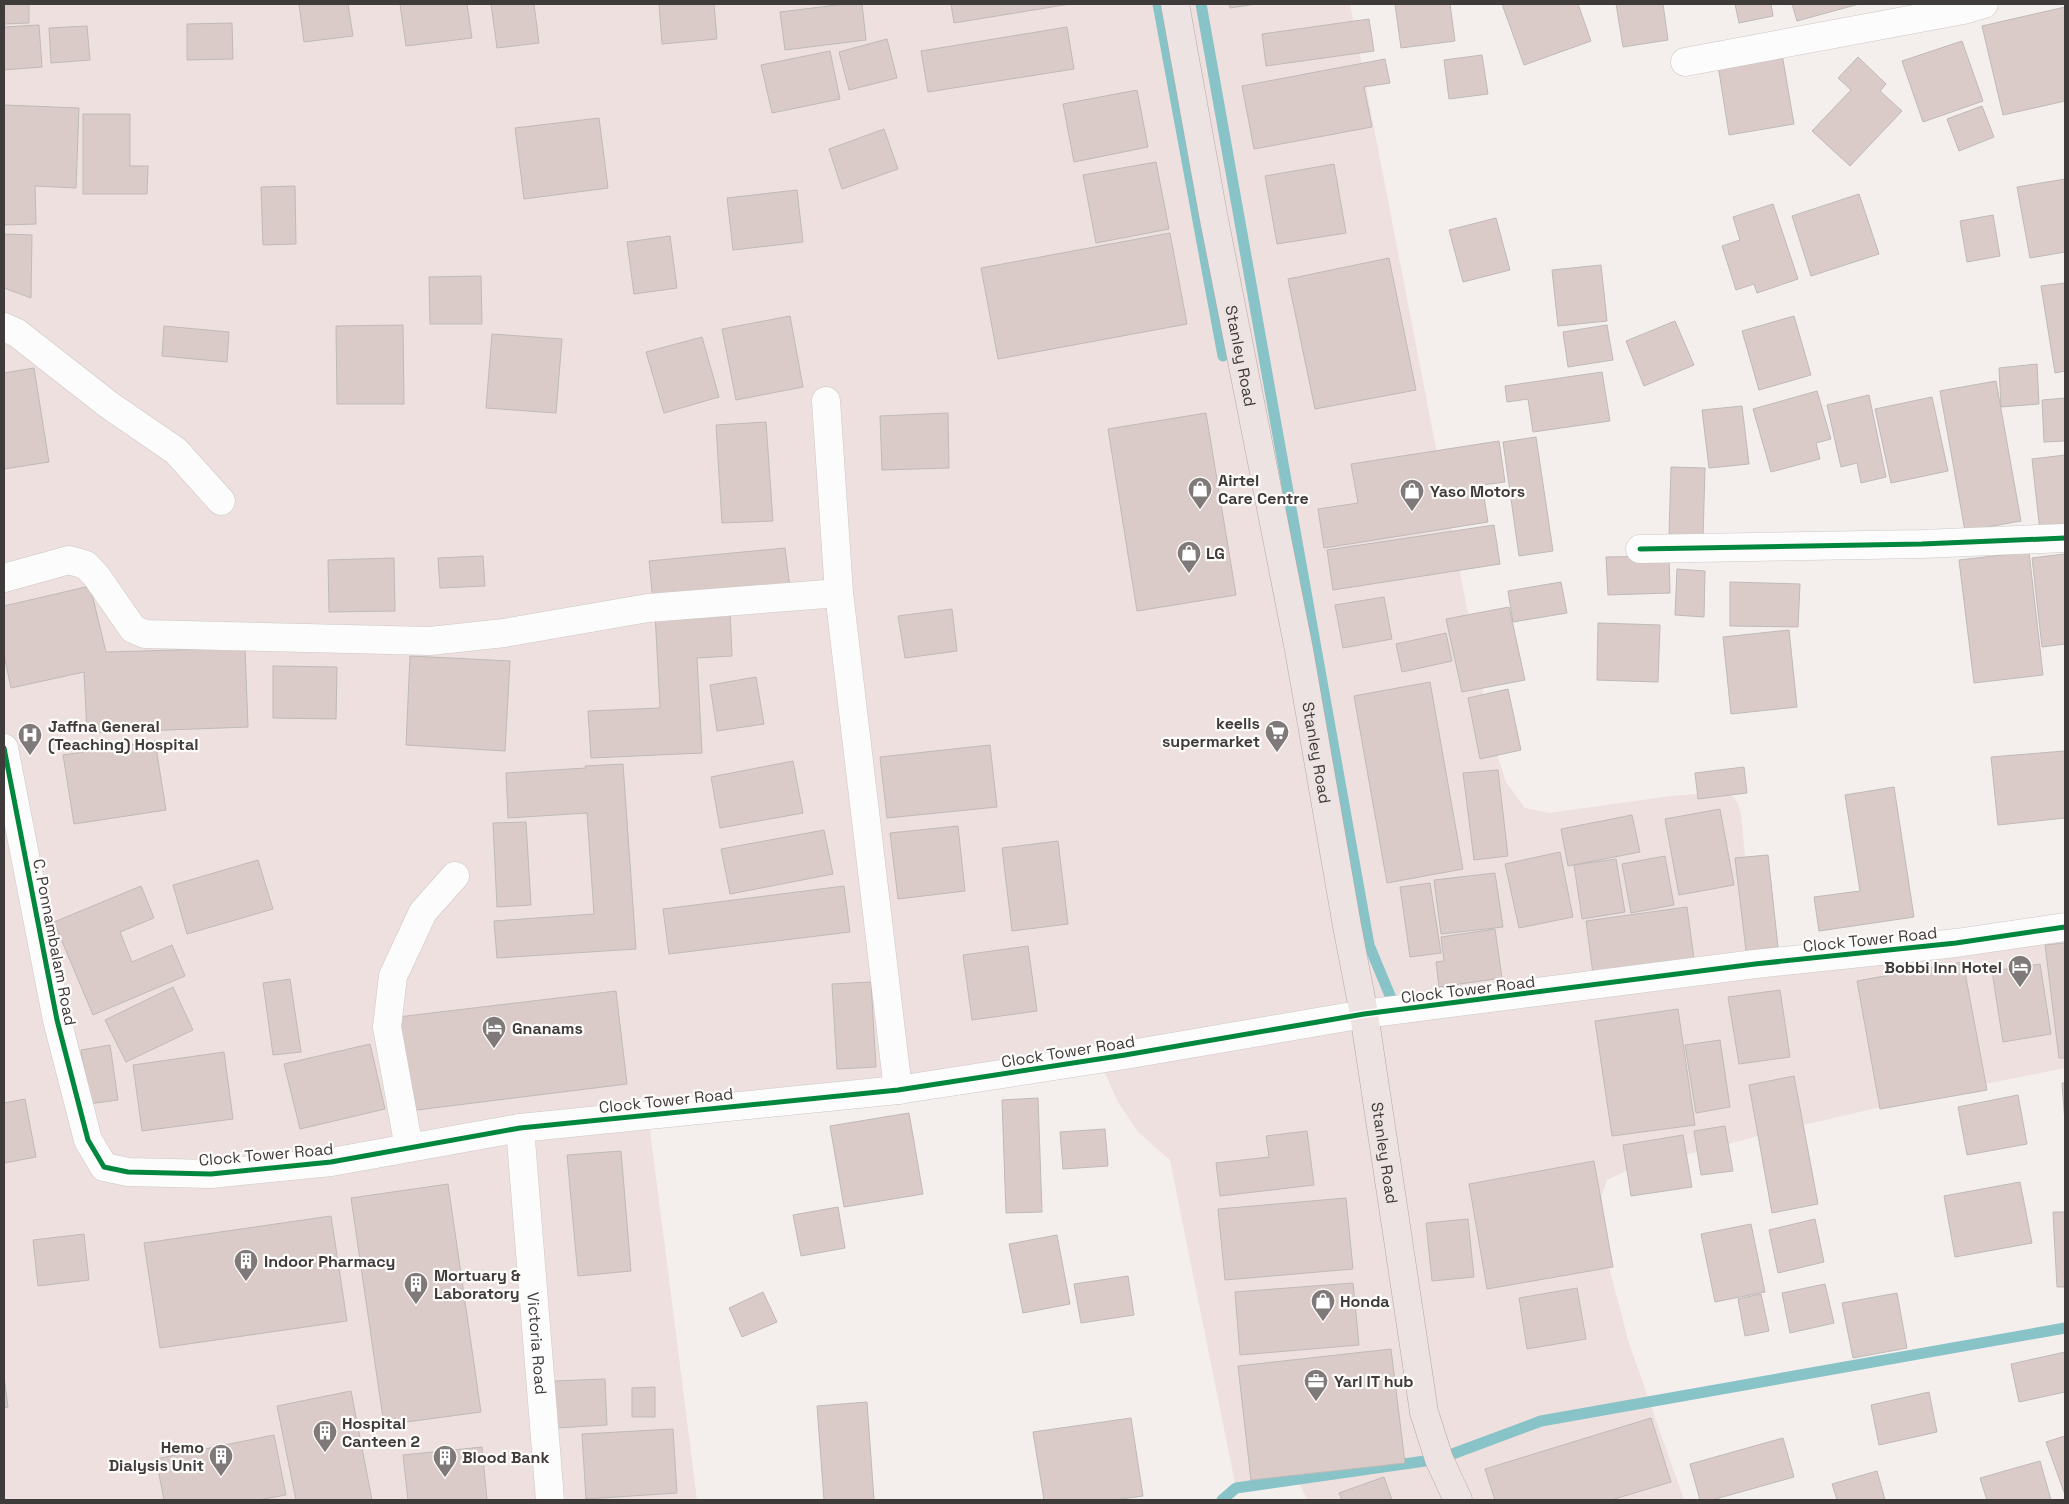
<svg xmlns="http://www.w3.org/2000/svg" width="2069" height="1504" font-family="'Space Grotesk',sans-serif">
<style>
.built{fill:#eee0de}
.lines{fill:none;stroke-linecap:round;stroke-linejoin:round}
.stream{stroke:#88c3c8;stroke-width:11}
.building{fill:#dbcbc8;stroke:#bebab9}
.minor-casing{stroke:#ccc8c6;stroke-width:29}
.major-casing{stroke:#b8a5a3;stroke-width:29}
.minor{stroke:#fdfcfc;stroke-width:28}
.major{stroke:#ece3e2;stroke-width:28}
.cycleway-casing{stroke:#fefcfb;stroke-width:8}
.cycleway{stroke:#00873e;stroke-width:5}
.labels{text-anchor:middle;stroke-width:4.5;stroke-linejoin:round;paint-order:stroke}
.street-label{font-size:16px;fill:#403b3b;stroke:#fefcfb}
.poi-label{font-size:16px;font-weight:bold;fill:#403b3b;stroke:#fefcfb;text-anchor:start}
</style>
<rect width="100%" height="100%" fill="#f4eeed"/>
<!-- built -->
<path class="built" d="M4 4H1350L1492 738 1506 782 1525 808 1549 813 1671 796 1720 792 1732 796 1738 804 1741 814 1755 964 2065 927V1068L1949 1091 1774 1132 1646 1165 1626 1171 1607 1180 1602 1195 1601 1215 1606 1255 1628 1340 1684 1500H1307L1298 1480 1236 1488 1170 1160 1138 1132 1118 1102 1104 1071 649 1122 697 1500H4Z"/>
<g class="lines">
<!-- stream -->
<path class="stream" d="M1158 4 1223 356
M1201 4 1369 945 1391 998
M1222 1500 1236 1488 1439 1459 1541 1421 2065 1328"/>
</g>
<!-- building -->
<path class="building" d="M4 4H29V23L4 24Z
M299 4H348L353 36 304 42Z
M400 4H467L472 38 406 46Z
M491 4H534L539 43 497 48Z
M659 4H714L717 39 662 44Z
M845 4H862L866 40 785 50 780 12Z
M951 4H1070L954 23Z
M1229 4H1256L1230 8Z
M1395 4H1450L1455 41 1401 48Z
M1502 4H1578L1591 41 1524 65Z
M1616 4H1663L1668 40 1623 47Z
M1735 4H1771L1773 16 1739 23Z
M1792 4H1859L1797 21Z
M2065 7V101L2003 115 1982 26Z
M1369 19 1374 51 1266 66 1262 34Z
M232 23 233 59 187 60V24Z
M39 25 42 67 4 70V27Z
M87 26 90 60 51 63 49 28Z
M1067 27 1074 69 928 92 921 51Z
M887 39 897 78 849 90 839 52Z
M1962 41 1983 101 1923 122 1902 61Z
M830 51 840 99 772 113 761 65Z
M1782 54 1794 124 1729 135 1718 65Z
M1482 55 1488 94 1449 99 1444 60Z
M1858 57 1886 84 1880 91 1902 111 1850 166 1812 131 1851 90 1838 78Z
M1385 59 1390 83 1364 87 1372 127 1254 149 1242 86Z
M1137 90 1148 147 1074 162 1063 104Z
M4 105 79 108 76 188 35 186 36 224 4 225Z
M1982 106 1994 137 1959 151 1947 119Z
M83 114H130V166H148L147 194H83Z
M599 118 608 188 524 199 515 128Z
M884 129 898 169 842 189 829 149Z
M1156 162 1169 229 1096 243 1083 175Z
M1334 164 1346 233 1277 244 1265 176Z
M2065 179V252L2030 258 2017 187Z
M295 186 296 244 263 245 261 187Z
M797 190 803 242 733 250 727 198Z
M1859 194 1879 254 1811 276 1792 216Z
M1773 204 1798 279 1757 293 1754 284 1736 290 1722 246 1740 240 1733 217Z
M1993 215 2000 256 1967 262 1960 221Z
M1496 218 1510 270 1463 282 1449 230Z
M1170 233 1187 324 998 359 981 268Z
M4 234 32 235 31 298 4 288Z
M670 236 677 288 634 294 627 242Z
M1389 258 1416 390 1315 409 1288 279Z
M1601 265 1607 321 1558 326 1552 270Z
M481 276 482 324H430L429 277Z
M2065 283V371L2055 373 2041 286Z
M790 316 803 387 736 400 722 329Z
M1794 316 1811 375 1759 390 1742 331Z
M1675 321 1694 365 1644 386 1626 341Z
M403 325 404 404H337L336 326Z
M1607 325 1613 360 1568 367 1563 332Z
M164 326 229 332 227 362 162 356Z
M492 334 562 339 556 413 486 408Z
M702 337 719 397 664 413 646 352Z
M2037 364 2039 404 2001 407 1999 368Z
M34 368 49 462 4 469V373Z
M1602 372 1610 421 1533 432 1528 399 1507 402 1505 386Z
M1996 381 2021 521 1965 531 1940 391Z
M1817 391 1831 439 1816 443 1820 459 1771 472 1753 409Z
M1869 395 1886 477 1861 483 1857 463 1841 467 1827 405Z
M1932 397 1948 471 1891 483 1875 409Z
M2065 398V441L2044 442 2042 400Z
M1742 406 1749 464 1709 468 1702 410Z
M948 413 949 468 882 470 880 416Z
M1206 413 1236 595 1137 611 1108 429Z
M766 422 773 521 722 523 716 425Z
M1536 437 1553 551 1519 556 1503 442Z
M1499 441 1505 482 1482 485 1488 522 1324 548 1318 509 1358 503 1351 464Z
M2065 455V528L2040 531 2032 459Z
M1671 467 1705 468 1703 538 1669 536Z
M1494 525 1500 564 1333 590 1327 550Z
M785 548 790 588 653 601 649 561Z
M2029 552 2043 675 1974 683 1959 560Z
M2065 554V644L2042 647 2032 558Z
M483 556 485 586 440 588 438 558Z
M1669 556 1670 593 1608 595 1606 557Z
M394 558 395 611 329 612 328 560Z
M1677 569 1705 571 1704 617 1675 615Z
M1561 582 1567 613 1513 622 1508 591Z
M1730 582 1800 584 1798 627 1730 626Z
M90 586 106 652 245 648 248 727 87 733 84 672 11 688 4 655V606Z
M1384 597 1392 639 1343 648 1335 605Z
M1509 607 1525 680 1462 692 1446 619Z
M952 609 957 651 905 658 898 616Z
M730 610 732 656 697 658 702 753 591 758 588 711 660 708 655 613Z
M1598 623 1660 625 1658 682 1597 680Z
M1789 630 1797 707 1731 714 1723 637Z
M1446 633 1452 661 1402 672 1396 644Z
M410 656 510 661 505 751 406 745Z
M273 666 337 667 336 719 273 718Z
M756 677 764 724 717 731 710 685Z
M1430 682 1463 869 1387 883 1354 696Z
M1508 689 1521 750 1480 759 1468 698Z
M155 741 166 810 74 824 63 755Z
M990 745 997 807 887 818 880 757Z
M2065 751V818L1998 825 1991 757Z
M793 761 803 813 720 828 711 777Z
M623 764 636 949 497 958 494 921 594 914 587 813 508 818 506 773 586 768 585 766Z
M1744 767 1747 793 1698 799 1695 773Z
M1498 770 1508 856 1474 860 1463 773Z
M1894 787 1914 917 1819 931 1814 897 1860 891 1845 795Z
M1720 809 1734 885 1679 895 1665 819Z
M1632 815 1640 852 1568 866 1561 829Z
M526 822 531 905 497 907 493 823Z
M958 826 965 891 898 899 890 833Z
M824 830 833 874 730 894 721 849Z
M1058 841 1068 924 1012 931 1002 848Z
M1560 852 1573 917 1519 928 1505 864Z
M1768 855 1778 947 1746 951 1735 858Z
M1665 856 1674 905 1631 913 1622 864Z
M1616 859 1625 912 1582 919 1574 865Z
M258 860 273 909 187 934 173 885Z
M1495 873 1503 927 1441 934 1434 880Z
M1430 883 1441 953 1410 957 1400 887Z
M141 886 154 918 120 932 132 962 172 945 185 976 93 1015 54 922Z
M844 886 850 932 669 954 663 909Z
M1687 907 1694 959 1593 974 1586 921Z
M1495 929 1502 978 1439 987 1436 962 1444 961 1441 937Z
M2065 943V1058H2059L2045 945Z
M1028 946 1037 1011 972 1020 963 955Z
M1963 962 1987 1090 1880 1109 1857 981Z
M2040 964 2051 1034 2003 1042 1992 971Z
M290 979 301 1052 273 1055 263 983Z
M871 982 876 1067 837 1069 832 984Z
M173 987 193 1030 126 1062 105 1020Z
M1780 990 1790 1057 1739 1064 1728 997Z
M616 991 627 1084 409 1111 398 1017Z
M1678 1009 1695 1125 1612 1136 1595 1021Z
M1720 1040 1730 1107 1696 1113 1685 1045Z
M370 1044 385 1109 300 1129 284 1064Z
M110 1045 118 1100 88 1104 81 1050Z
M224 1052 233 1119 142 1131 133 1065Z
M1794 1076 1818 1204 1772 1213 1749 1085Z
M2062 1083H2065V1122Z
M2018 1095 2027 1144 1967 1155 1958 1107Z
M1038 1098 1042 1212 1006 1213 1002 1100Z
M25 1099 36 1157 4 1163V1103Z
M909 1113 923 1194 844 1207 830 1126Z
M1725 1126 1733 1171 1701 1175 1694 1131Z
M1105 1129 1108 1166 1063 1169 1060 1132Z
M1307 1131 1314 1185 1220 1196 1216 1163 1269 1157 1266 1136Z
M1683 1135 1692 1187 1631 1196 1623 1145Z
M621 1151 631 1271 578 1276 567 1155Z
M1594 1161 1613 1267 1487 1289 1469 1184Z
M2020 1182 2032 1243 1955 1257 1944 1196Z
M448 1184 481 1412 384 1425 351 1198Z
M1346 1198 1353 1269 1225 1280 1218 1209Z
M838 1207 845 1248 801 1256 793 1215Z
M2053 1212H2065V1287H2057Z
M331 1216 347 1321 160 1348 144 1243Z
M1468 1219 1474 1277 1432 1281 1426 1223Z
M1815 1219 1824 1262 1778 1273 1769 1230Z
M1751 1224 1765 1292 1715 1302 1701 1234Z
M84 1234 89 1280 38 1286 33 1240Z
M1057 1235 1070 1304 1023 1313 1009 1244Z
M1128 1276 1134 1315 1081 1323 1074 1284Z
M1353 1283 1359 1345 1240 1355 1235 1292Z
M1825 1284 1834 1323 1790 1333 1782 1293Z
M1577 1288 1586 1339 1527 1349 1519 1298Z
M763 1292 777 1322 742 1337 729 1308Z
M1897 1293 1907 1348 1853 1358 1842 1303Z
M1761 1294 1769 1331 1745 1336 1738 1299Z
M1391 1349 1405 1463 1251 1480 1238 1366Z
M2065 1352V1392L2019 1402 2011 1364Z
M4 1376 8 1407 4 1408Z
M605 1379 607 1425 557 1428 554 1381Z
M655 1387V1417H632V1388Z
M351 1391 372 1500H296L277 1406Z
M1929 1392 1937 1432 1879 1445 1871 1405Z
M867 1402 874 1500H824L817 1406Z
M1131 1418 1143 1496 1114 1500H1044L1033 1432Z
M1651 1418 1671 1482 1611 1500H1495L1485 1469Z
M673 1429 677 1493 586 1499 582 1434Z
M274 1435 286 1495 258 1500H164L156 1459Z
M2065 1436V1495L2046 1442Z
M1783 1438 1794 1477 1712 1500H1700L1690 1464Z
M482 1447 487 1500H408L403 1455Z
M2040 1461 2051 1500H1987L1980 1478Z
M1877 1471 1885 1500H1837L1832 1484Z
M1384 1477 1392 1500H1342L1339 1493Z"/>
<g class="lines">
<defs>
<g id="minor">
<path d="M1685 62 1963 10 1984 4"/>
<path d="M4 327 17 333 109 405 176 451 221 501"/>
<path d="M826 401 839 593 898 1090"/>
<path d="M1640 549 1922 544 2065 538"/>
<path d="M4 578 69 560 86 565 97 577 133 629 145 634 430 641 504 633 648 608 839 593"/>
<path d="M4 748 57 1020 88 1140 104 1167 128 1172 211 1174 331 1162 520 1128 898 1090 1125 1055 1364 1014 1755 964 1956 943 2065 927"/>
<path id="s1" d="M520 1128 550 1500"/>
<path d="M409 1148 387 1027 393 976 423 912 455 876"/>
</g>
<g id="major">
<path id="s2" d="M1175 4 1213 214 1299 650 1347 926 1364 1014 1424 1412 1439 1459 1458 1500"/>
</g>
</defs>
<!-- minor casing -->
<use href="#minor" class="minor-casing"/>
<!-- major casing -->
<use href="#major" class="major-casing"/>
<!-- minor -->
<use href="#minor" class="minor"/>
<!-- major -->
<use href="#major" class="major"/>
<defs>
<path id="cycleway" d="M1640 549 1922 544 2065 538
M4 748 57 1020 88 1140 104 1167 128 1172 211 1174 331 1162 520 1128 898 1090 1125 1055 1364 1014 1755 964 1956 943 2065 927"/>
</defs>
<!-- cycleway casing -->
<use href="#cycleway" class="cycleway-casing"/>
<!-- cycleway -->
<use href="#cycleway" class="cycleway"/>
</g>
<!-- icons -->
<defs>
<symbol id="shop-pin" viewBox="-11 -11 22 30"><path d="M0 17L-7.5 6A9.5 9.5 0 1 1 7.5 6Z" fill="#7f7a79" stroke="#fefcfb"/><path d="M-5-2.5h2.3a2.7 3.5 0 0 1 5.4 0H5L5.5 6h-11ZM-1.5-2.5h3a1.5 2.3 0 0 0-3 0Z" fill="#fff"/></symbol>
<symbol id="supermarket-pin" viewBox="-11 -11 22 30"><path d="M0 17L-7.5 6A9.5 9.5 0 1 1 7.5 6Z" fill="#7f7a79" stroke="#fefcfb"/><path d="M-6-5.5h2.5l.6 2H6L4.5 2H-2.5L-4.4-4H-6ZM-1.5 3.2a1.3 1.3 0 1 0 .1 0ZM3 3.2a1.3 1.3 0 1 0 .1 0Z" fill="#fff"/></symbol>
<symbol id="hospital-pin" viewBox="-11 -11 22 30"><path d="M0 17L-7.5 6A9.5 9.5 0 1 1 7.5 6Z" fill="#7f7a79" stroke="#fefcfb"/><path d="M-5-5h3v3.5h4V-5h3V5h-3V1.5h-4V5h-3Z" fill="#fff"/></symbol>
<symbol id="hotel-pin" viewBox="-11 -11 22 30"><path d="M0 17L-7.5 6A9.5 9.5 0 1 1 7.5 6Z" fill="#7f7a79" stroke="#fefcfb"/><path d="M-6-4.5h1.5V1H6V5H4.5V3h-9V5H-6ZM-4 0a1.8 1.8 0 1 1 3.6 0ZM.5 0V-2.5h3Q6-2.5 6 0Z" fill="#fff"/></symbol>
<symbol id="building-pin" viewBox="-11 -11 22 30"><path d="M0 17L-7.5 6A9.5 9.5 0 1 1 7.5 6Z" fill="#7f7a79" stroke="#fefcfb"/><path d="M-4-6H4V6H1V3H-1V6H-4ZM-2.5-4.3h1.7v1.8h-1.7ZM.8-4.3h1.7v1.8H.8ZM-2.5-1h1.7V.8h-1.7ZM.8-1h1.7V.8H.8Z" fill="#fff"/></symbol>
<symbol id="office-pin" viewBox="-11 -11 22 30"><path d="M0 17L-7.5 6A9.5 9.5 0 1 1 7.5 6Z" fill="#7f7a79" stroke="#fefcfb"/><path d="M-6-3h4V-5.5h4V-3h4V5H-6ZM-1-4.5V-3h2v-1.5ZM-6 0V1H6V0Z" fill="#fff"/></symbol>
</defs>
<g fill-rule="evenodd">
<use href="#shop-pin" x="1186" y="475" width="28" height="38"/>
<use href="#shop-pin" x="1398" y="477" width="28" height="38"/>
<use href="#shop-pin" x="1175" y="539" width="28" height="38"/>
<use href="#supermarket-pin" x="1263" y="718" width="28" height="38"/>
<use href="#hospital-pin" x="16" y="721" width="28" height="38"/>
<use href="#hotel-pin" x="2006" y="953" width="28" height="38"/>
<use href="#hotel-pin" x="480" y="1014" width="28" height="38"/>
<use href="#building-pin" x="232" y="1247" width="28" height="38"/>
<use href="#building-pin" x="402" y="1270" width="28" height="38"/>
<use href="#shop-pin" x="1309" y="1287" width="28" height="38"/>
<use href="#office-pin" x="1302" y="1367" width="28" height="38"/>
<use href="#building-pin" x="311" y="1418" width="28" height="38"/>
<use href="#building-pin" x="207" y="1442" width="28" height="38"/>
<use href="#building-pin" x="431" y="1443" width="28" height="38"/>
</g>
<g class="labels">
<!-- street labels -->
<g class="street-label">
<text dy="6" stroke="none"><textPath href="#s2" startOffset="358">Stanley Road</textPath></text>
<text dy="6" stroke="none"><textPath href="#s2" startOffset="762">Stanley Road</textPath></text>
<text transform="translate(1870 939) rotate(-6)" y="6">Clock Tower Road</text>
<text transform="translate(55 942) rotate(79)" y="6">C. Ponnambalam Road</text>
<text transform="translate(1468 989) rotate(-7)" y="6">Clock Tower Road</text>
<text transform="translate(1068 1051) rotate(-9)" y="6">Clock Tower Road</text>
<text transform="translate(666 1100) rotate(-6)" y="6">Clock Tower Road</text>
<text dy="6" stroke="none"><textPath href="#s2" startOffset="1168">Stanley Road</textPath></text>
<text transform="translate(266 1154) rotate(-5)" y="6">Clock Tower Road</text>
<text dy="6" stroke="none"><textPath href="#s1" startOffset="216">Victoria Road</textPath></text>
</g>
<!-- poi labels -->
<g class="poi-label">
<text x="1218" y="486">Airtel<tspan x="1218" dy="18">Care Centre</tspan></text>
<text x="1430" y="497">Yaso Motors</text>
<text x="1206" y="559">LG</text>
<text x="1260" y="729" text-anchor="end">keells<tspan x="1260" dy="18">supermarket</tspan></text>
<text x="48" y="732">Jaffna General<tspan x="48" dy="18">(Teaching) Hospital</tspan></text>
<text x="2002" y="973" text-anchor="end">Bobbi Inn Hotel</text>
<text x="512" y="1034">Gnanams</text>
<text x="264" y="1267">Indoor Pharmacy</text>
<text x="434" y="1281">Mortuary &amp;<tspan x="434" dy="18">Laboratory</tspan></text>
<text x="1340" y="1307">Honda</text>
<text x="1334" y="1387">Yarl IT hub</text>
<text x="342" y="1429">Hospital<tspan x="342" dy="18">Canteen 2</tspan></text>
<text x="204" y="1453" text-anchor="end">Hemo<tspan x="204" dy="18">Dialysis Unit</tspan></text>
<text x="462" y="1463">Blood Bank</text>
</g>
</g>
<!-- border -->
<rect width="2069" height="1504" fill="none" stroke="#403b3b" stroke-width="10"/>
</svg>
